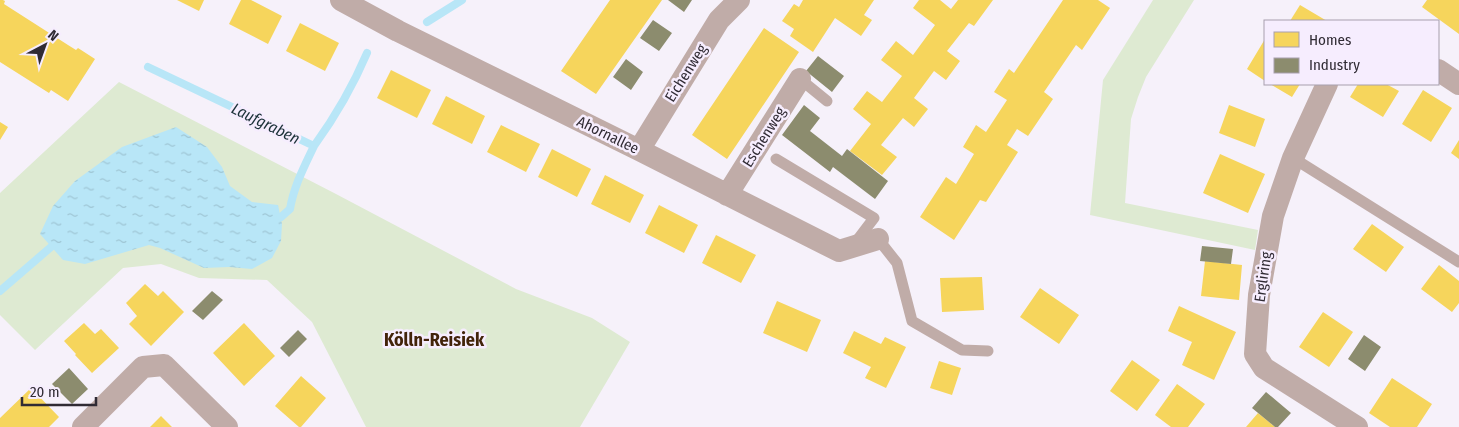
<svg xmlns="http://www.w3.org/2000/svg" width="1459" height="427" font-family="'Fira Sans Condensed',sans-serif">
<style>
.green{fill:#deead2}
.water{fill:url(#water-ripples)}
.homes{fill:#f6d55c}
.industry{fill:#8c8c6e}
.lines{fill:none;stroke-linecap:round;stroke-linejoin:round}
.stream{stroke:#b8e6f7;stroke-width:8}
.service{stroke:#c0aca8;stroke-width:11}
.minor{stroke:#c0aca8;stroke-width:22}
.labels{text-anchor:middle;stroke-width:5;stroke-linejoin:round;paint-order:stroke}
.street-label{font-size:15px;fill:#302b34;stroke:#f6edfe}
.water-label{font-size:16px;font-style:italic;fill:#1b3138;stroke:#f6edfe}
.quarter-label{font-size:18px;font-weight:bold;fill:#42230a;stroke:#f6edfe}
</style>
<defs>
<pattern id="water-ripples" width="26" height="14" patternUnits="userSpaceOnUse" patternTransform="scale(1.25)"><rect width="26" height="14" fill="#b8e6f7"/><path d="M2 4q2-2 4 0t4 0M15 11q2-2 4 0t4 0" fill="none" stroke="#9ec5d4"/></pattern>
</defs>
<rect width="100%" height="100%" fill="#f6f1fa"/>
<!-- green -->
<path class="green" d="M1153 0H1194L1146 77 1138 97 1131 119 1125 203 1258 230 1255 250 1090 215 1103 80Z
M119 82 336 194 516 289 592 318 630 342 580 427H366L312 322 267 280 199 278 161 264 123 268 35 350 0 315V193Z"/>
<!-- water -->
<path class="water" d="M176 127 207 147 222 167 230 186 252 202 278 205 282 224 281 241 272 258 252 269 229 267 204 268 160 248 149 245 85 264 63 260 40 234 53 206 75 181 122 147Z"/>
<!-- homes -->
<path class="homes" d="M0 0H3L5 1 4 4 68 45 76 50 78 48 95 59 68 101 51 90 49 93 0 62Z
M177 0H204L199 11Z
M241 0H251L282 16 268 44 229 24Z
M610 0H662L596 94 561 71Z
M803 0H874L864 15 872 20 861 36 835 18 813 52 790 36 794 29 782 21 794 4 799 7Z
M919 0H940L951 9 958 0H993L974 26 969 23 947 51 960 61 946 80 934 71 914 98 928 109 914 127 903 118 881 145 897 157 882 175 850 151 871 124 853 109 867 91 882 102 902 76 881 60 896 41 913 55 935 25 913 8Z
M1063 0H1098L1110 8 1082 50 1076 45 1044 92 1053 99 1028 136 1017 129 1007 145 1018 152 986 202 980 200 954 240 920 217 946 177 956 184 974 154 963 147 976 125 986 132 1007 100 994 92 1009 69 1014 73Z
M1427 0H1459V34L1422 7Z
M1300 5 1327 21H1290Z
M300 23 339 43 325 71 286 51Z
M764 28 799 52 727 159 692 135Z
M1265 39V81L1247 69Z
M391 70 431 90 417 118 377 98Z
M1270 84H1300L1292 97Z
M1358 84H1386L1399 91 1383 117 1350 97Z
M1423 90 1452 108 1431 142 1402 124Z
M446 96 485 116 472 144 432 124Z
M1229 105 1265 119 1255 147 1219 133Z
M0 122 8 127 0 140Z
M501 125 540 144 526 172 487 152Z
M1459 140V159L1451 153Z
M552 149 591 169 577 197 538 177Z
M1220 154 1265 174 1248 213 1203 193Z
M605 175 644 195 630 223 591 204Z
M659 205 698 225 684 253 645 233Z
M1372 224 1404 247 1386 272 1353 249Z
M716 235 756 255 741 283 702 263Z
M1205 261 1242 265 1239 300 1201 296Z
M1439 265 1459 281V303L1452 312 1421 289Z
M982 277 984 310 942 312 940 278Z
M145 284 158 296 163 291 184 312 151 346 129 324 137 316 126 303Z
M1040 288 1079 315 1059 344 1020 317Z
M777 301 821 320 807 352 763 333Z
M1179 306 1236 332 1214 380 1182 365 1192 342 1168 331Z
M1323 312 1353 332 1329 367 1299 347Z
M84 323 95 334 101 329 119 348 92 373 75 355 76 354 64 341Z
M244 323 275 356 244 386 213 353Z
M854 331 881 344 885 337 906 347 886 388 865 378 871 367 843 353Z
M1132 360 1160 380 1137 411 1110 391Z
M939 361 961 368 952 395 930 388Z
M301 376 326 398 301 427H299L275 406Z
M1392 378 1432 404 1417 427H1390L1369 413Z
M1177 384 1205 404 1188 427H1171L1155 415Z
M31 388 59 417 49 427H0V418Z
M1258 413 1275 427H1246Z
M161 416 172 427H150Z"/>
<!-- industry -->
<path class="industry" d="M668 0H692L684 12Z
M653 20 672 33 659 51 640 38Z
M818 56 844 76 832 92 806 71Z
M626 59 643 72 631 90 613 77Z
M804 105 820 118 810 131 842 156 847 149 888 181 875 199 833 167 830 172 782 135Z
M1202 246 1233 249 1231 264 1200 261Z
M212 291 223 300 203 320 192 311Z
M298 330 307 339 289 357 280 348Z
M1364 335 1381 347 1365 371 1348 359Z
M69 368 88 389 72 404 52 384Z
M1266 392 1291 413 1278 427H1275L1252 408Z"/>
<g class="lines">
<!-- stream -->
<path class="stream" d="M427 22 462 0
M148 67 314 146C335 117 353 86 367 53
M281 217 290 209C294 186 304 167 314 146
M0 291 51 247"/>
<!-- service -->
<path class="service" d="M800 79 827 101
M1293 158 1459 262
M776 159 874 218 855 243
M878 239 897 263 912 321 962 350 988 351"/>
<!-- minor -->
<path class="minor" d="M341 0 398 31 639 150 839 251 878 239
M1438 70 1459 84
M1327 84 1293 158 1273 216 1259 295 1255 354 1264 368 1357 427
M639 150 719 20 739 0
M727 195 800 79
M83 427 143 367 164 365 227 427"/>
</g>
<g class="labels">
<!-- street labels -->
<g class="street-label">
<text transform="translate(686 73) rotate(-58)" y="5">Eichenweg</text>
<text transform="translate(608 135) rotate(26)" y="5">Ahornallee</text>
<text transform="translate(764 137) rotate(-58)" y="5">Eschenweg</text>
<text transform="translate(1263 277) rotate(-82)" y="5">Ergliring</text>
</g>
<!-- water labels -->
<g class="water-label">
<text transform="translate(266 123) rotate(26)" y="6">Laufgraben</text>
</g>
<!-- quarter labels -->
<g class="quarter-label">
<text x="434" y="346">Kölln-Reisiek</text>
</g>
</g>
<!-- legend -->
<rect x="1264" y="20" width="175" height="65" fill="#f6edfe" stroke="#a79fad"/>
<rect x="1274" y="32" width="25" height="15" fill="#f6d55c" stroke="#a79fad"/>
<text x="1309" y="45" font-size="15" fill="#302b34">Homes</text>
<rect x="1274" y="58" width="25" height="15" fill="#8c8c6e" stroke="#a79fad"/>
<text x="1309" y="70" font-size="15" fill="#302b34">Industry</text>
<!-- north arrow -->
<g transform="translate(45 45) rotate(41)" stroke="#f6edfe" stroke-width="4" paint-order="stroke">
<path d="M0-4L9 19L0 12L-9 19Z" fill="#302b34"/>
<text y="-8" font-size="14" font-weight="bold" text-anchor="middle" fill="#302b34">N</text>
</g>
<!-- scale -->
<path d="M22 397v8h74v-8" fill="none" stroke="#302b34" stroke-width="2.5"/>
<text x="30" y="397" font-size="15" fill="#302b34" stroke="#f6edfe" stroke-width="4" paint-order="stroke">20 m</text>
</svg>
